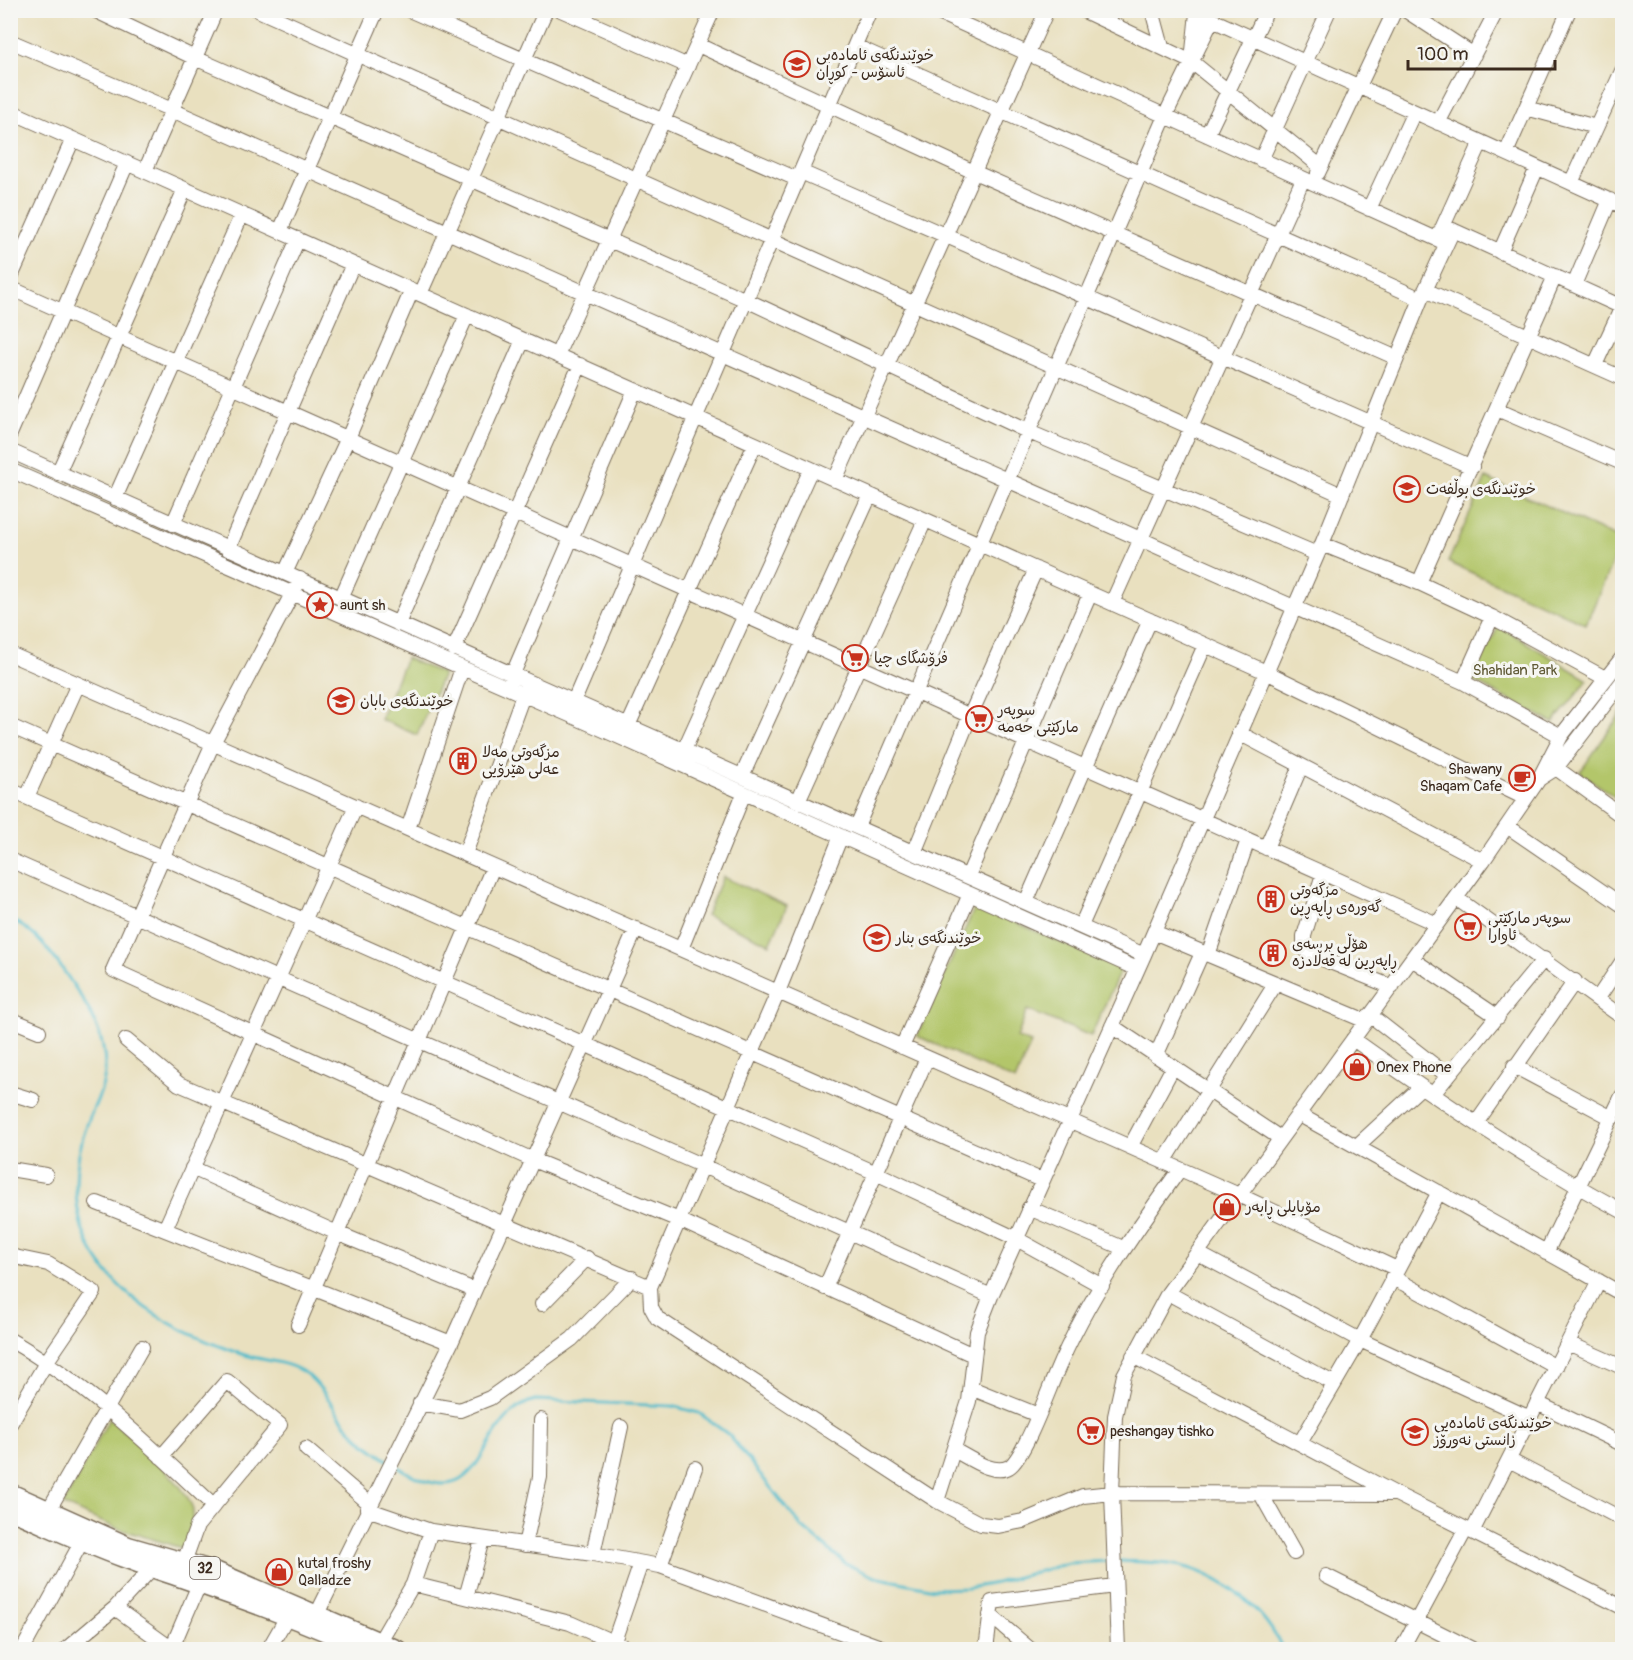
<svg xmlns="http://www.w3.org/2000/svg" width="1633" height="1660" font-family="Pangolin,'Playpen Sans Arabic',sans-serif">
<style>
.green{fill:#b3c66a;stroke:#777844;stroke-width:1.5}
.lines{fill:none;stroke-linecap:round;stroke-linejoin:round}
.stream{stroke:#4fbbcb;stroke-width:3}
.minor-casing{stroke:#786a56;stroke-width:16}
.major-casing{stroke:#786a56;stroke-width:21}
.minor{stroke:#fff;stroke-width:14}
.major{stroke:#fff;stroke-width:18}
.labels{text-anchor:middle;stroke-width:6;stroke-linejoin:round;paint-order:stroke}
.shield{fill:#f6f6f2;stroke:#73675e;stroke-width:1.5}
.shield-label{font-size:14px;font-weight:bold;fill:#3b2a1e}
.poi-label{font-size:15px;fill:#3b2a1e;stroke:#f6f6f2;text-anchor:start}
.park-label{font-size:15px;fill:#5f5935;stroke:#f6f6f2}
</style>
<rect width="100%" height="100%" fill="#f6f6f2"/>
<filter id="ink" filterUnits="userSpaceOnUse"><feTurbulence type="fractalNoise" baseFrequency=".0167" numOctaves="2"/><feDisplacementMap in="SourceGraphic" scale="12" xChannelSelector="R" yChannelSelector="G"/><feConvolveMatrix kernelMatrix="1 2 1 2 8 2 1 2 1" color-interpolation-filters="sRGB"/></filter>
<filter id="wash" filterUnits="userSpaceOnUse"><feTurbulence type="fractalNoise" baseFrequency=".008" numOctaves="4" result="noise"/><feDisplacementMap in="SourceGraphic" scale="24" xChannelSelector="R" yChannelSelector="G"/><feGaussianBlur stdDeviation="1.35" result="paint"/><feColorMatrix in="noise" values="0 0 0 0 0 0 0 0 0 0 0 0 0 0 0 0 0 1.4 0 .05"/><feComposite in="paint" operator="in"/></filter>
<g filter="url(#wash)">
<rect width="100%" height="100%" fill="#e9e0bf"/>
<!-- green -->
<path class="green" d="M1486 478 1622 540 1586 624 1448 562Z
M1499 626 1588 680 1553 723 1470 679Z
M406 658 443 674 417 735 380 719Z
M1622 712V802L1580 772Z
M723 877 787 906 770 944 706 915Z
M976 905 1121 969 1091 1036 1027 1010 1017 1038 1031 1043 1015 1081 917 1036Z
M109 1419C129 1435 192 1488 193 1512 194 1523 188 1538 185 1549L116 1528 63 1505Z"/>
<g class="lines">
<!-- stream -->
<path class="stream" d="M10 919C37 932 54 956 70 980 89 1008 106 1035 105 1071 104 1089 94 1106 88 1122 72 1164 70 1214 94 1254 126 1306 188 1337 245 1355 265 1361 287 1361 305 1373 321 1385 331 1404 342 1419 355 1437 371 1449 389 1461
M395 1465C491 1528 472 1417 535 1400L672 1406 699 1413 729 1435 801 1526 846 1564 875 1577 934 1589 968 1588 996 1583 1069 1563 1110 1561
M1120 1561C1140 1562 1161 1562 1181 1566 1223 1576 1266 1610 1283 1650"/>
</g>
</g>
<g filter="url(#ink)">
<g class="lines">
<defs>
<path id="minor" d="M94 10 195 58 746 300 1029 432 1317 554
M258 10 1342 495
M409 10 797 179
M561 10 688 66
M932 10 1441 241 1452 231
M1082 10 1192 62 1321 167
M1152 10 1162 47
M1405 10 1474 55
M10 41 172 110 1463 682 1561 736
M698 45 974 172 1397 358
M855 46 1421 299
M1193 51 1197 13 1622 206
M1526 108 1596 127
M10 111 1266 672 1525 798
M1438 123 1497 10
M10 128 17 114
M1207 135 1267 10
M1506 153 1569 10
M1261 160 1329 10
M145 171 216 10
M801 172 1472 467
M1318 173 1395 10
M1571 183 1622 71
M1369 209 1414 112
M1446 227 1622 307 1595 365
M280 231 377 10
M1440 233 1481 142
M1500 252 1537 168
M10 279 73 139
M1574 285 1610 200
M10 288 1437 924
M1425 290 1622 378
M420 294 546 10
M557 355 713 10
M1497 409 1622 463
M10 434 127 163
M10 451 1144 955
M10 470 595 726 1137 969
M58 473 185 189
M835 480 1047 10
M115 498 242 214
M173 524 298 239
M1322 544 1419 583 1492 617 1605 678
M228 549 353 264
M285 573 348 438 412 290
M300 579 213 743 113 970 533 1160 679 1220 973 1355
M1419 583 1555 276
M341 598 467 315
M1112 603 1303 179
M398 624 523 340
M454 649 580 365
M10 654 1239 1195 1397 1269
M1463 682 1492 617
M509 683 635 390
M574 701 870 10
M10 726 1041 1180
M628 726 755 444
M1239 733 1483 861
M684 750 811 469
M1556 768 1622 816
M742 776 870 495
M1539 779 1556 768 1622 682
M10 790 876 1173 1015 1238 1102 1286
M27 797 78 684
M798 801 925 520
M1507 826 1622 905
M857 827 1165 116 1212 20
M408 829 462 668
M841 836 778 992 650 1287 651 1307 657 1318 937 1501 981 1524 998 1526 1023 1521 1083 1496 1112 1493 1396 1494
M1266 848 1301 766
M914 853 970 716 1036 569
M465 854 526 687
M12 861 703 1166 991 1296
M1323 874 1304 936V946L1308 953 1392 987
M968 876 1090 594
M1456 898 1622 1017
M1026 902 1150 620
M1081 926 1205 645
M1154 932 1366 1021
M681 949 744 793
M1208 955 1248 840
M1412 959 1498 1017
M1598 998 1622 962
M1370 1015 1448 1076
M10 1019 39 1031
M1112 1026 1280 1138
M1353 1039C1439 1100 1529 1161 1622 1211
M126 1040 179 1084 650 1287
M902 1047 970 894
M1156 1056 1202 953
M1514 1066 1612 1118
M10 1093 33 1100
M1433 1094 1544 959
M1298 1114 1622 1294
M1477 1122 1575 981
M1357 1146 1421 1087
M1130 1147 1173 1067
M1164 1162 1276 983
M192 1168 337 1233 474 1290
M10 1169 46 1175
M97 1203 451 1343
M1029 1208 1123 1248
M165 1229 356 806
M1546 1253 1622 1096
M1199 1254 1360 1340 1530 1418
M10 1256 48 1264 94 1292 47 1361 10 1424
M1392 1277 1556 1367
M825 1288 927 1058
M1168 1293 1333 1383
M542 1304 587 1258
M298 1325 493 867
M10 1340C86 1383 150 1446 213 1505
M1568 1343 1622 1367
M1133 1356 1396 1494 1622 1607
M971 1388 1038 1415
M420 1403 460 1410 490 1398 572 1339 632 1278
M1537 1403 1622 1444
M1300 1443 1360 1340 1439 1192
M306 1449 370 1504
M954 1450C968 1457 993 1476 1009 1467 1024 1458 1048 1391 1056 1373 1087 1299 1134 1233 1180 1169
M161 1457 227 1381 280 1425 197 1526 184 1562
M1509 1460 1622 1519
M1261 1494 1294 1553
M937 1501 969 1401 977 1332 991 1296 1144 955 1322 544 1421 299 1453 230
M367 1509 431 1531 593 1554 660 1566 889 1650
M48 1511 142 1347
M1472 1532 1599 1281
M525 1545 540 1477 541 1420
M593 1554 621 1427
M660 1566 695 1468
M1326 1576 1474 1650
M413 1584 570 1623 631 1650
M466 1597 482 1540
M115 1608 172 1649
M990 1615 1031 1650
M313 1622 451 1343 636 929
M380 1641 413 1584 431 1531
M23 1649 82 1541
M65 1650 115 1608 153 1567
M171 1650 200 1582
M268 1650 288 1615
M611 1650 641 1563
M986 1650 992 1602 1114 1586
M1118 1650 1112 1493 1115 1416 1124 1375 1168 1293 1483 861 1539 779 1561 736 1622 658
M1401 1650 1466 1529"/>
<path id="major" d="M10 1493 128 1546 215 1571 398 1650
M10 1510C48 1526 85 1544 124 1558 206 1587 288 1613 367 1650"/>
</defs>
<!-- minor casing -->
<use href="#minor" class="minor-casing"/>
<!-- major casing -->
<use href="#major" class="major-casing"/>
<!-- minor -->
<use href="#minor" class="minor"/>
<!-- major -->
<use href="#major" class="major"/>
</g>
</g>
<!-- icons -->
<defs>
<symbol id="school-ring" viewBox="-11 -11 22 22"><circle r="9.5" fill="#f6f6f2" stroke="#c8321e" stroke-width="1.5"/><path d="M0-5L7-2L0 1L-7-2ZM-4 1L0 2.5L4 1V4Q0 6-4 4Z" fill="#c8321e"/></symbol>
<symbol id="sight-ring" viewBox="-11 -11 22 22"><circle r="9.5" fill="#f6f6f2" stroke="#c8321e" stroke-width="1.5"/><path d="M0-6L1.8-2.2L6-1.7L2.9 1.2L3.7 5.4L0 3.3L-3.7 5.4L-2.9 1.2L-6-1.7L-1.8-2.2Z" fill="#c8321e"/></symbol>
<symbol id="supermarket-ring" viewBox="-11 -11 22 22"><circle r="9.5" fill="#f6f6f2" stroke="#c8321e" stroke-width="1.5"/><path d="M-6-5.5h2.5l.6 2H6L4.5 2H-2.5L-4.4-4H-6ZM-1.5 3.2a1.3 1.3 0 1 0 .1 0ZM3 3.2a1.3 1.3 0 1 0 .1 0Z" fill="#c8321e"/></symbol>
<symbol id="building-ring" viewBox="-11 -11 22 22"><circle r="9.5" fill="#f6f6f2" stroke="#c8321e" stroke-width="1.5"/><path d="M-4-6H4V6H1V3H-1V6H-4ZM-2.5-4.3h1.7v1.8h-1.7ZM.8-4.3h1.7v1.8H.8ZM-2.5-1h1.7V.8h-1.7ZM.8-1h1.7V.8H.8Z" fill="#c8321e"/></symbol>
<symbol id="cafe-ring" viewBox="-11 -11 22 22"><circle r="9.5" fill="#f6f6f2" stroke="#c8321e" stroke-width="1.5"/><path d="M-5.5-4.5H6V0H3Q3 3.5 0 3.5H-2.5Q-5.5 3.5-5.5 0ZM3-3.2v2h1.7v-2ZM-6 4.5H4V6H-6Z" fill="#c8321e"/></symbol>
<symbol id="shop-ring" viewBox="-11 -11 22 22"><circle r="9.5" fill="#f6f6f2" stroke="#c8321e" stroke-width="1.5"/><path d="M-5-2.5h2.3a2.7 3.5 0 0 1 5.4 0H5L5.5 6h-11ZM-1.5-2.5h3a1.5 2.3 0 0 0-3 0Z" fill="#c8321e"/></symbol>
</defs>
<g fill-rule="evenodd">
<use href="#school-ring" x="782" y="49" width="30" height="30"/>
<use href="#school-ring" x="1392" y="474" width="30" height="30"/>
<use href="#sight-ring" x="305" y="590" width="30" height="30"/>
<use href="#supermarket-ring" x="840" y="643" width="30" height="30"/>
<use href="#school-ring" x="326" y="686" width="30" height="30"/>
<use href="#supermarket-ring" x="964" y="704" width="30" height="30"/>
<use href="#building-ring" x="448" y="746" width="30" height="30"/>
<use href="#cafe-ring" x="1507" y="763" width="30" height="30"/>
<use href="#building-ring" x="1256" y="884" width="30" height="30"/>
<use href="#supermarket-ring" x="1453" y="912" width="30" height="30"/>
<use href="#school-ring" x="862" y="923" width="30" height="30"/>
<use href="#building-ring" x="1258" y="938" width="30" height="30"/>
<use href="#shop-ring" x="1342" y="1052" width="30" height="30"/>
<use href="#shop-ring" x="1212" y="1192" width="30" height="30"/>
<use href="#supermarket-ring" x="1076" y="1416" width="30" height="30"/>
<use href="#school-ring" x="1400" y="1417" width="30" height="30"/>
<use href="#shop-ring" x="264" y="1557" width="30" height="30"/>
</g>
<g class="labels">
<!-- shield labels -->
<rect class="shield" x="190" y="1557" width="30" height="22" rx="4.5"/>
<g class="shield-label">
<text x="205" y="1573">32</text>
</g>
<!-- poi labels -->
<g class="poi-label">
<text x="816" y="60">خوێندنگەی ئامادەیی<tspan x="816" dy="17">ئاسۆس - کوڕان</tspan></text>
<text x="1426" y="494">خوێندنگەی بوڵفەت</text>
<text x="340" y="610">aunt sh</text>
<text x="874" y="663">فرۆشگای چیا</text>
<text x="360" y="706">خوێندنگەی بابان</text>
<text x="998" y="715">سوپەر<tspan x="998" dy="17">مارکێتی حەمە</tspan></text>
<text x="482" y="757">مزگەوتی مەلا<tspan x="482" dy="17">عەلی هێرۆیی</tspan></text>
<text x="1502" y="774" text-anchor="end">Shawany<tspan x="1502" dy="17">Shaqam Cafe</tspan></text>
<text x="1290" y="895">مزگەوتی<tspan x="1290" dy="17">گەورەی ڕاپەڕین</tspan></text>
<text x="1488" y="923">سوپەر مارکێتی<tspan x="1488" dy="17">ئاوارا</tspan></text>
<text x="896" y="943">خوێندنگەی بنار</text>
<text x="1292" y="949">هۆڵی پرسەی<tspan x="1292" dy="17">ڕاپەڕین لە قەڵادزە</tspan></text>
<text x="1376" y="1072">Onex Phone</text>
<text x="1246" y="1212">مۆبایلی ڕابەر</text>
<text x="1434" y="1428">خوێندنگەی ئامادەیی<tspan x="1434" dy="17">زانستی نەورۆز</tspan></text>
<text x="1110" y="1436">peshangay tishko</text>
<text x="298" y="1568">kutal froshy<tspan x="298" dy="17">Qalladze</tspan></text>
</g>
<!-- park labels -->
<g class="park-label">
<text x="1515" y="675">Shahidan Park</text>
</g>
</g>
<!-- margin -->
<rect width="1633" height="1660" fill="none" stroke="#f6f6f2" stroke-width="36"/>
<!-- scale -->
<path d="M1408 60v9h147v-9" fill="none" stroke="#3b2a1e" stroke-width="3"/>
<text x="1417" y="60" font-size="18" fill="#3b2a1e" stroke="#f6f6f2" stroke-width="4.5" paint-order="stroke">100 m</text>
</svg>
